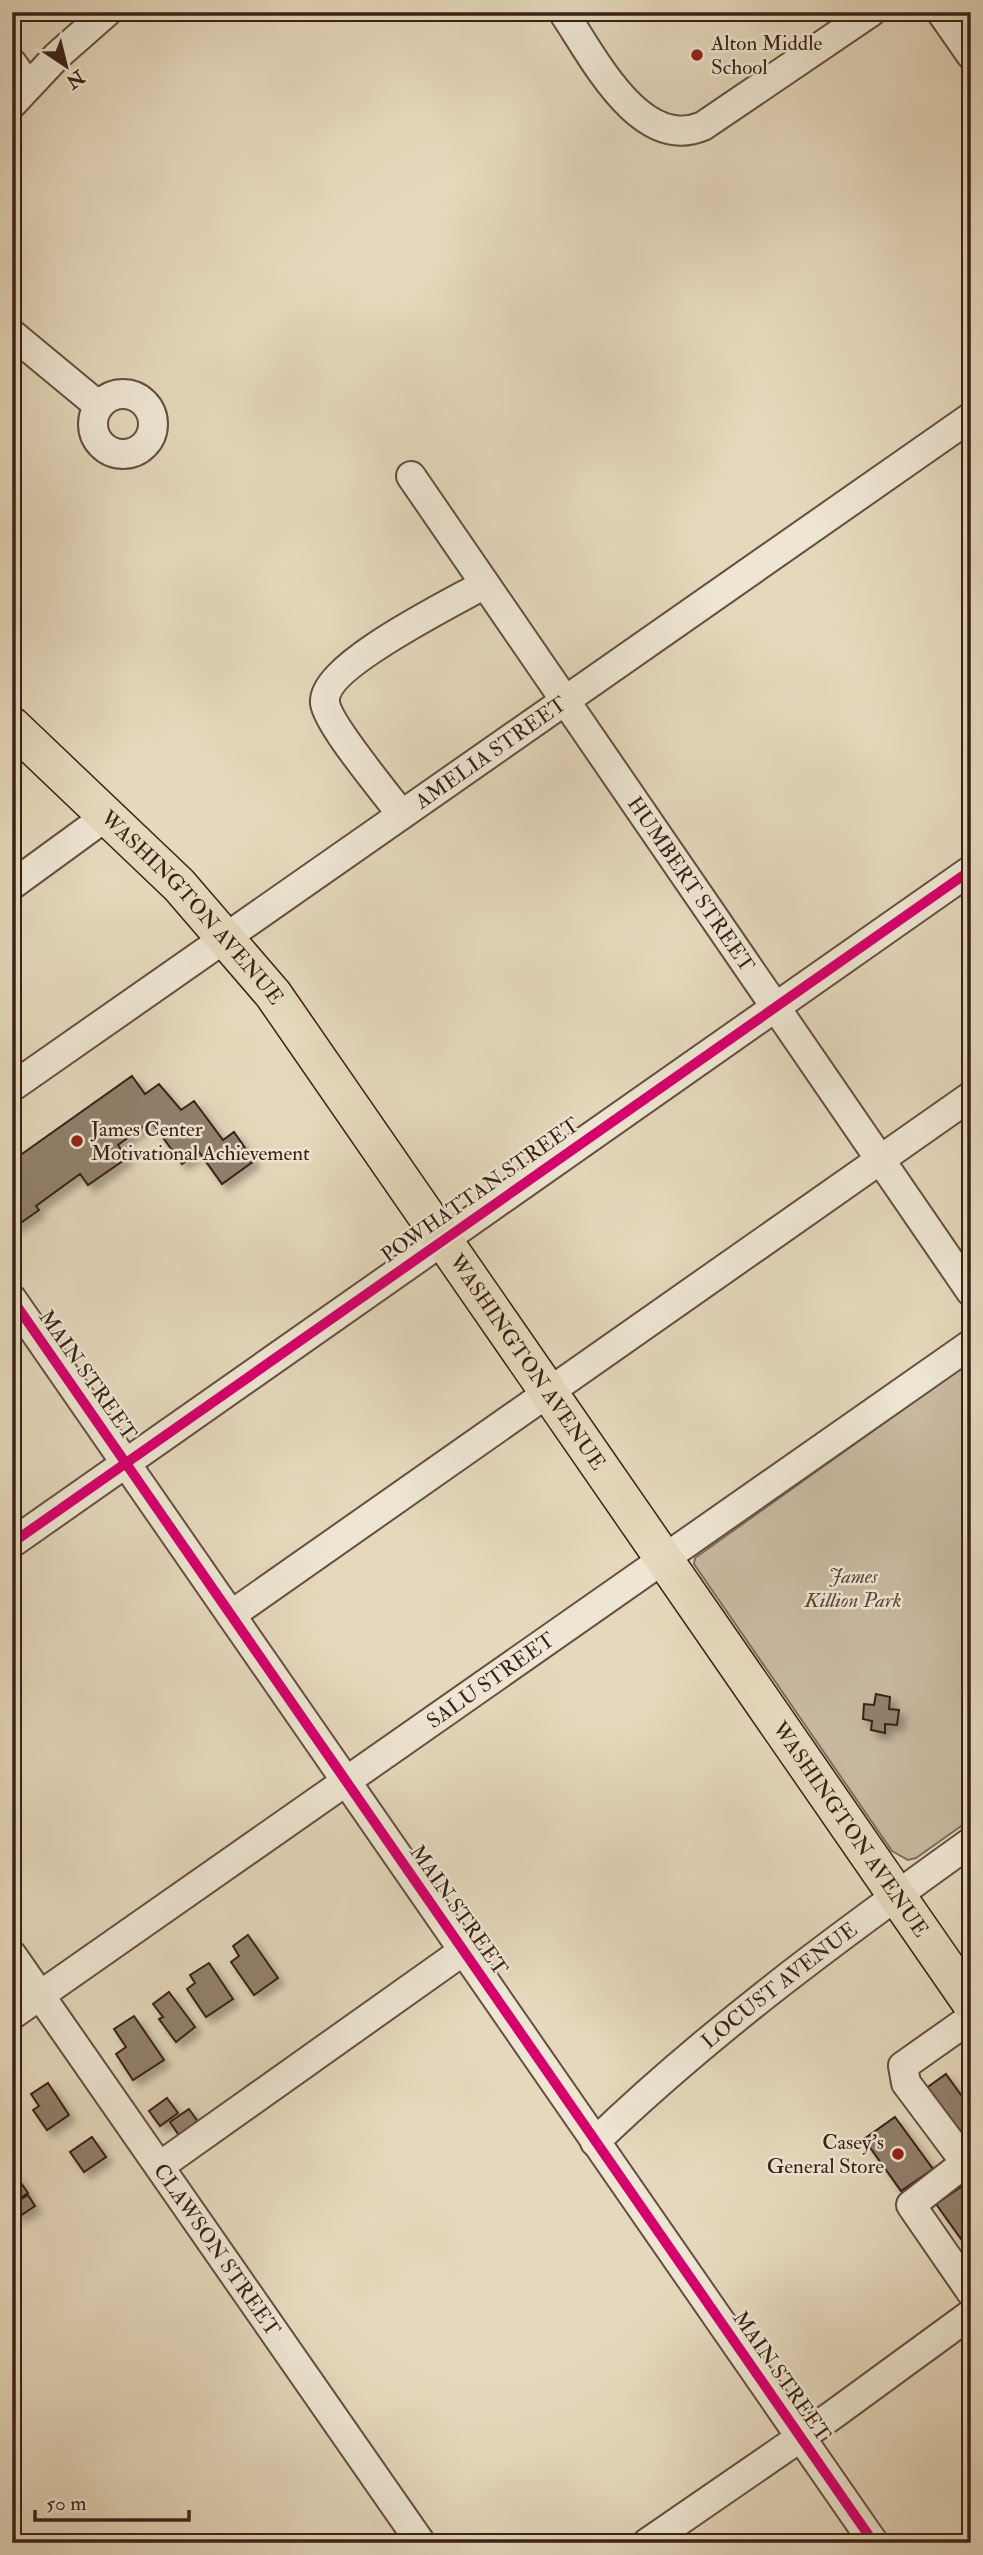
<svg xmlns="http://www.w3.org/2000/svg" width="983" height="2555" font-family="'IM FELL Double Pica',serif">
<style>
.green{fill:#c8b9a0;stroke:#806d5c;stroke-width:2}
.building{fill:#92806d;stroke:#392117;stroke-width:2;filter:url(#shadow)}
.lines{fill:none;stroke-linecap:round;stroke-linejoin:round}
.minor-casing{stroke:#644f40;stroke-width:32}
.major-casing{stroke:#392117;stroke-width:40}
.minor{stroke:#eee6d3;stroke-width:28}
.major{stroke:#e5d8bc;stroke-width:37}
.cycleway-casing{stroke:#eee6d3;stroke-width:15}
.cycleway{stroke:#d6006c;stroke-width:10}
.poi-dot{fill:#8f2418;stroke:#eee6d3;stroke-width:2.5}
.labels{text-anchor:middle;stroke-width:5;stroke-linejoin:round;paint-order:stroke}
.poi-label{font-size:21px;fill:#392117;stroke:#eee6d3;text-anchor:start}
.street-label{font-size:21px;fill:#392117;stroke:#eee6d3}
.park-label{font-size:21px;font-style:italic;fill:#5d4739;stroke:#eee6d3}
</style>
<defs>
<filter id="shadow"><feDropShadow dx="6" dy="6" stdDeviation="3.5" flood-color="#0004"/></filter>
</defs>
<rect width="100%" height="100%" fill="#e5d8bc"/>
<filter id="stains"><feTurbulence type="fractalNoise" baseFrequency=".00286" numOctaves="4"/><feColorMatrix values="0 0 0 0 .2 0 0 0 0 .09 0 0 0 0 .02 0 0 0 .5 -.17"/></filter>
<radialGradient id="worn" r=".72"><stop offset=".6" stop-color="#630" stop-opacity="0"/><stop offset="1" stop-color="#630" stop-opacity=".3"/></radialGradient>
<!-- green -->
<path class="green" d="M971 1361V1819L916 1858 908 1860 892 1851 694 1564 695 1558Z"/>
<!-- building -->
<path class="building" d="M132 1076 145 1094 159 1084 181 1110 194 1101 223 1140 234 1132 254 1161 222 1184 199 1152 182 1164 151 1121 118 1145 127 1158 88 1185 80 1174 36 1206 39 1210 12 1229V1161Z
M876 1694 890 1697 889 1709 899 1710 897 1725 885 1724V1733L871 1730 872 1721 863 1719 864 1704 874 1705Z
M248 1935 278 1978 254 1995 231 1962 239 1956 233 1946Z
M209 1963 233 1999 206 2017 187 1989 195 1983 190 1975Z
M169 1992 195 2027 176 2042 159 2019 163 2017 153 2004Z
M134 2016 164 2060 133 2080 116 2054 126 2047 114 2029Z
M946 2074 971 2109V2145L966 2149 925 2089Z
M48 2083 69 2115 47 2130 33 2110 39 2106 31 2094Z
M167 2098 178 2113 160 2126 149 2111Z
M189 2109 201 2126 182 2140 170 2122Z
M895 2117 933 2169 901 2191 864 2139Z
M92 2137 106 2157 84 2172 70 2152Z
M14 2173 28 2193 12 2203V2175Z
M961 2187 971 2200V2253L936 2204Z
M28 2195 35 2206 17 2218 12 2205Z"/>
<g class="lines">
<defs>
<g id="minor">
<path d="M563 12C593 56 640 153 703 126L871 12"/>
<path d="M941 12 971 55"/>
<path d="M12 63 28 86"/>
<path d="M12 104 57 56 107 12"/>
<path d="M12 334 99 406"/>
<circle cx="123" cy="424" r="30"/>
<path id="s1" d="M411 476 971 1292"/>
<path d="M401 814C385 792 328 725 325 703 321 666 454 602 485 584"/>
<path d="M12 885 108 815"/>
<path id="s2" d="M12 1087 971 417"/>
<path d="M12 1299 874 2543"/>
<path d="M12 1543 971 870"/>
<path d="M231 1615 971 1096"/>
<path id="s3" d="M12 1955 421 2543"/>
<path id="s4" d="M12 2015 971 1344"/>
<path d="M971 2018 903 2066 906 2083 971 2170"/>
<path id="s5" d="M595 2142C710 2031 841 1935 971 1842"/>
<path d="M965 2163 911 2205 971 2292"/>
<path d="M160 2166 463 1951"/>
<path d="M647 2543 830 2417 971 2314"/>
</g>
<g id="major">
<path id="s6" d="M12 726 179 885 273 994 971 2003"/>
</g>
</defs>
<!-- minor casing -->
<use href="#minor" class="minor-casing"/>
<!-- major casing -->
<use href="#major" class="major-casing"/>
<!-- minor -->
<use href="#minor" class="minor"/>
<!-- major -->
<use href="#major" class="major"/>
<defs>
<path id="cycleway" d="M12 1299 874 2543
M12 1543 971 870"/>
</defs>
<!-- cycleway casing -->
<use href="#cycleway" class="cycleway-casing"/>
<!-- cycleway -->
<use href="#cycleway" class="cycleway"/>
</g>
<!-- markers -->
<g class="poi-dot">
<circle cx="697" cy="55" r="7"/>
<circle cx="77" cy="1141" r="7"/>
<circle cx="898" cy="2154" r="7"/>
</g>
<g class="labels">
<!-- poi labels -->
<g class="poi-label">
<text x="711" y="50">Alton Middle<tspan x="711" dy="24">School</tspan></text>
<text x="91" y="1136">James Center<tspan x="91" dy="24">Motivational Achievement</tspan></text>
<text x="884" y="2149" text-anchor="end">Casey's<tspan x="884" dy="24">General Store</tspan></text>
</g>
<!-- street labels -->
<g class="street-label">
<text dy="7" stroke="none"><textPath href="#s2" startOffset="584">AMELIA STREET</textPath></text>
<text dy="7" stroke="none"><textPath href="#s1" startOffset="495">HUMBERT STREET</textPath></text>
<text dy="7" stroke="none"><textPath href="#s6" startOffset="256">WASHINGTON AVENUE</textPath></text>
<text transform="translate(480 1190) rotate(-35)" y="7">POWHATTAN STREET</text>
<text dy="7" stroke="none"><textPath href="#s6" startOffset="822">WASHINGTON AVENUE</textPath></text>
<text transform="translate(88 1375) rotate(55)" y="7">MAIN STREET</text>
<text dy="7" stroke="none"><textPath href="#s4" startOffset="584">SALU STREET</textPath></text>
<text dy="7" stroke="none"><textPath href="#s6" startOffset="1390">WASHINGTON AVENUE</textPath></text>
<text transform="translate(459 1910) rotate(55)" y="7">MAIN STREET</text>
<text dy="7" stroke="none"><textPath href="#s5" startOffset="242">LOCUST AVENUE</textPath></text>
<text dy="7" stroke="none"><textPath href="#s3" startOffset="359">CLAWSON STREET</textPath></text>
<text transform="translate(782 2376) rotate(55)" y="7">MAIN STREET</text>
</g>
<!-- park labels -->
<g class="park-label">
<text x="853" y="1583">James<tspan x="853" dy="24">Killion Park</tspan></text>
</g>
</g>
<!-- margin -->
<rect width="983" height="2555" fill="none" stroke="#e5d8bc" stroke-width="42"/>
<rect x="14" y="14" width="955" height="2527" fill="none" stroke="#392117" stroke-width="3.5"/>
<rect x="21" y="21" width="941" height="2513" fill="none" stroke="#392117" stroke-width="2"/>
<!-- north arrow -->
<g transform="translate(66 66) rotate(145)" stroke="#eee6d3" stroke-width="5" paint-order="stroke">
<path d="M0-5L12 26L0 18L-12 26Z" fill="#392117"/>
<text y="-10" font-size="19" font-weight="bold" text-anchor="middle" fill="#392117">N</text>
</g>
<!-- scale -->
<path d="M35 2510v10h154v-10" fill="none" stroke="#392117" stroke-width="3.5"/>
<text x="46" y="2510" font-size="21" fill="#392117" stroke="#eee6d3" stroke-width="5" paint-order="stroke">50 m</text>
<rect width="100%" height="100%" filter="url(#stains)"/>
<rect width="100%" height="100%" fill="url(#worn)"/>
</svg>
